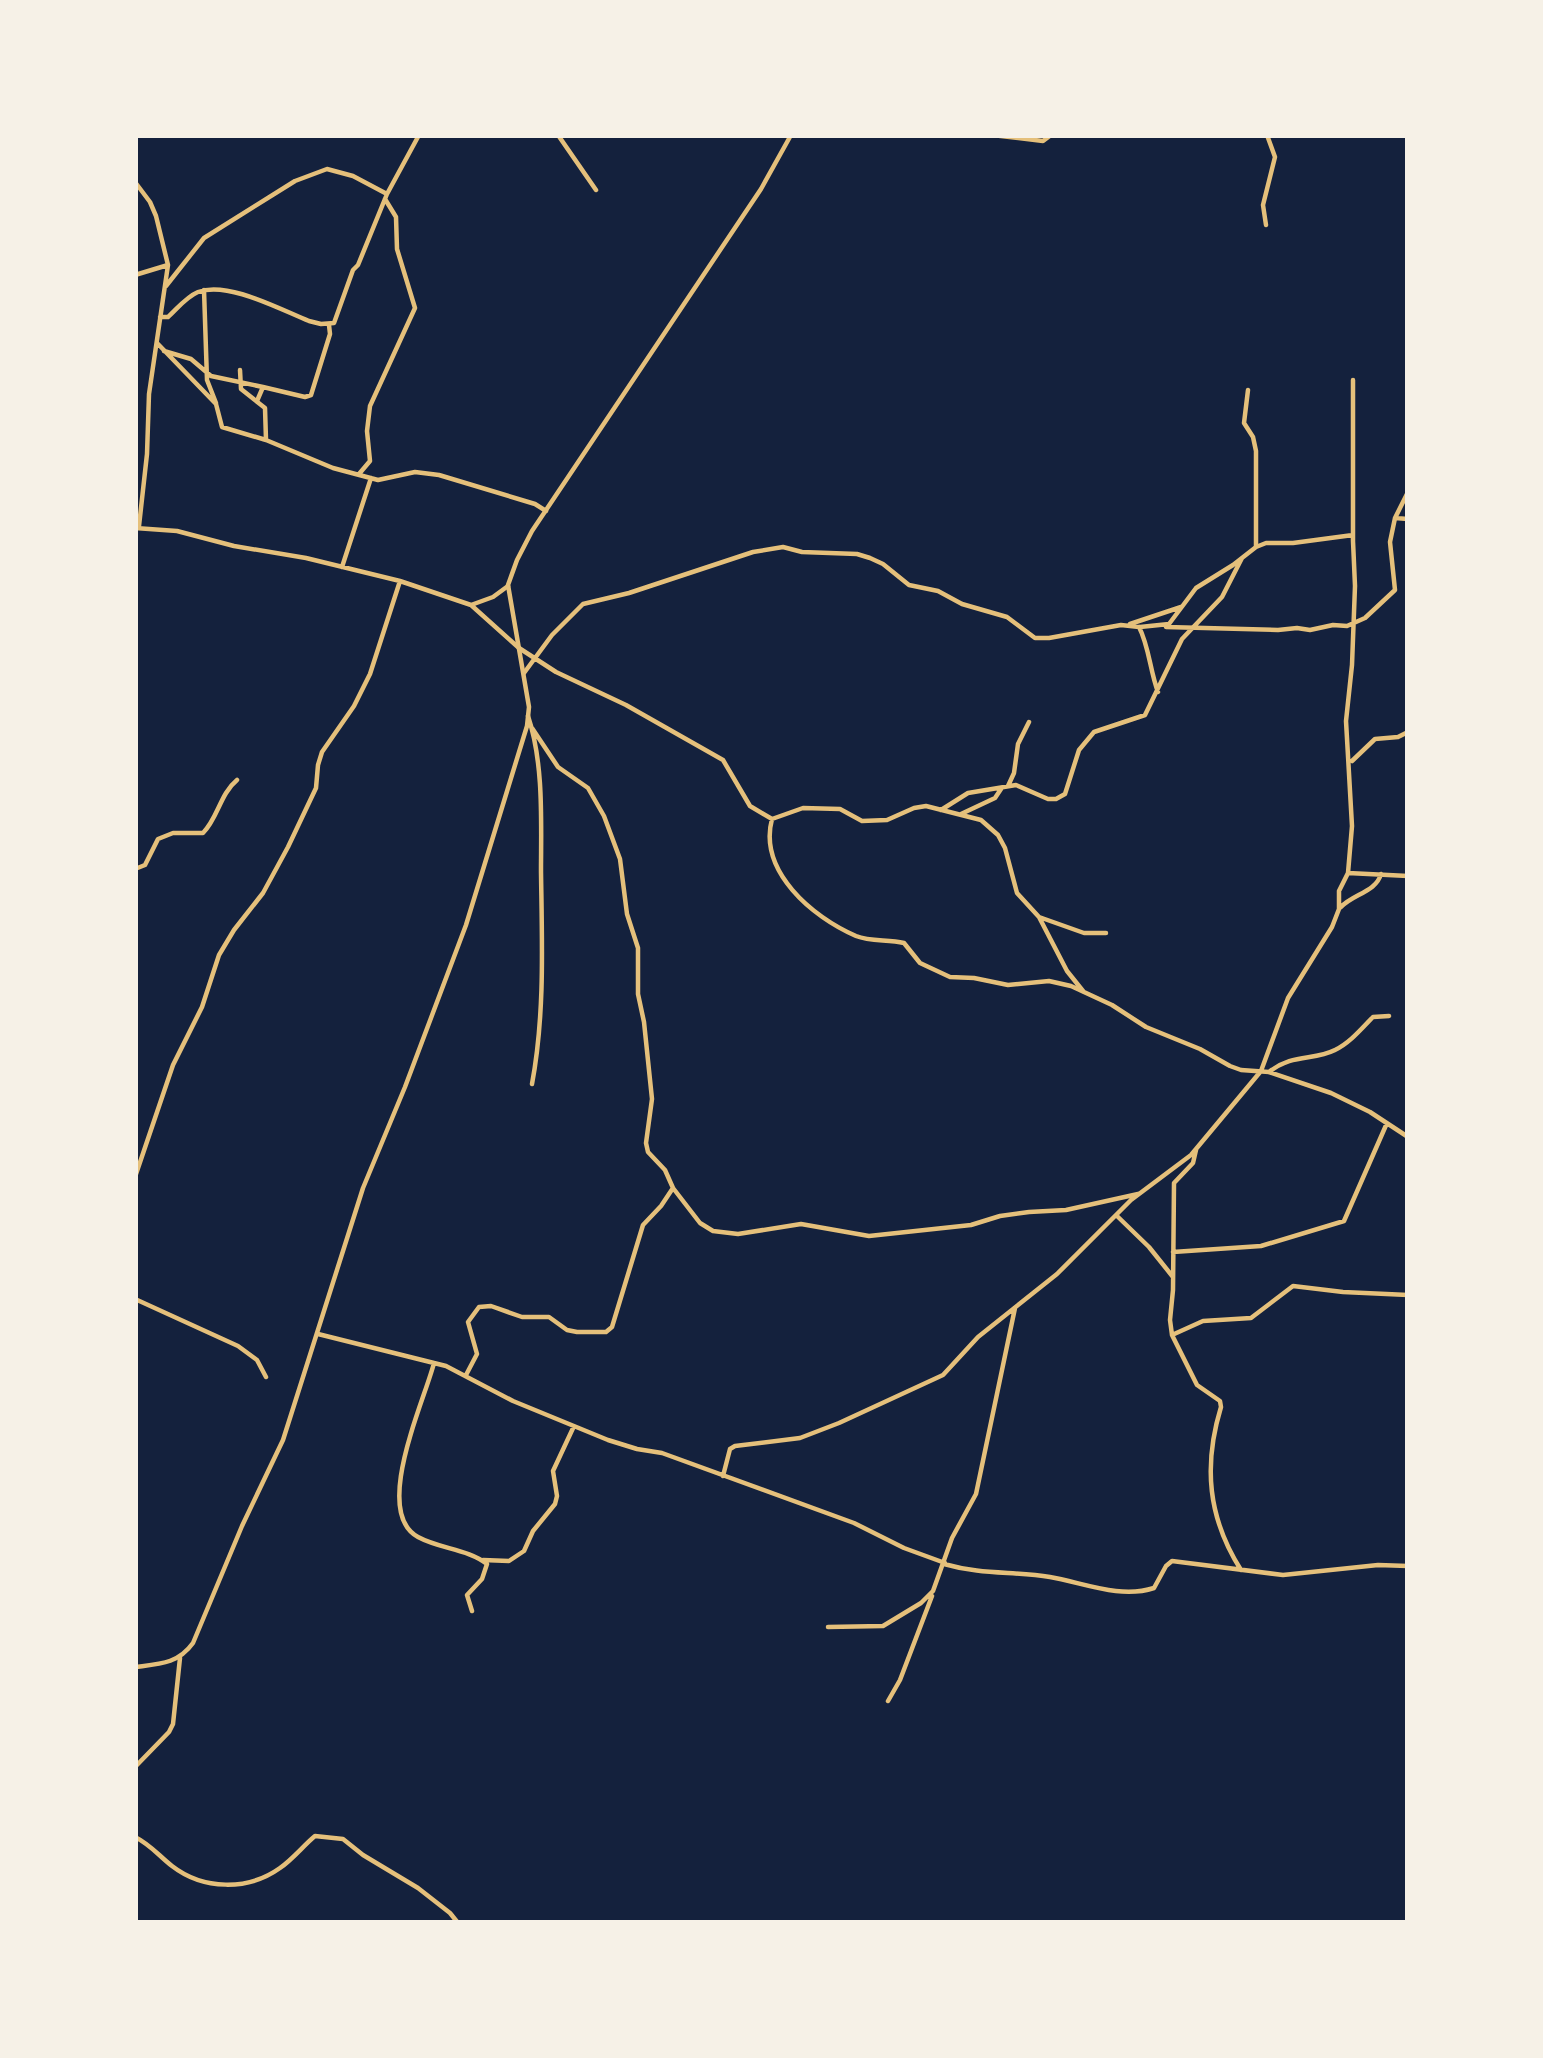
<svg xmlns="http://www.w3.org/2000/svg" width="1543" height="2058" font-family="Overpass,sans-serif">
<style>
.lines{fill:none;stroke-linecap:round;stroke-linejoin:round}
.minor{stroke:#e5c07b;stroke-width:4.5}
.tertiary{stroke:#e5c07b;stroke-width:4.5}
</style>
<rect width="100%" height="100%" fill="#14213d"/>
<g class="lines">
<!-- minor -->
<path class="minor" d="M558 135 596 190
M992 135 1043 141 1051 135
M135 182 150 202 156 216 168 265 149 394 147 454 139 526
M1266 225 1263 205 1275 157 1267 135
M135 275 168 265
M166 286 204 238 295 181 327 169 353 176 387 194
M204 290 207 380 216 403
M160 317H168C177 309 186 297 198 292 228 281 279 309 309 321L321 324 334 323 353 270 358 265 387 194 419 135
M157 343 216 404 222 427 266 440 333 468 378 480 415 472 439 475 535 504 546 511
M164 351 191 359 211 376 263 387
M240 370 241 389 265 408 266 440
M1248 390 1244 423 1253 437 1256 451V547
M257 401 263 387 305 397 311 395 330 334 329 325
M359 474 370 461 367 431 370 406 415 308 397 249 396 217 385 199
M1395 518 1408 519
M135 528 177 531 234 546 306 558 400 581 471 605 519 648 556 672 626 705 723 760 750 806 772 819 803 808 840 809 862 821 887 820 914 808 926 806 981 820 998 835 1005 848 1017 893 1039 917 1067 971 1083 991
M342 567 371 478
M471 605 493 597 508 586
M1130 624 1181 607
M1140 627 1169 624 1196 588 1233 565 1256 547 1266 543H1293L1353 535
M1166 627 1278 630 1297 628 1310 630 1333 625 1347 626 1365 618 1395 590 1390 542 1395 518 1408 492
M524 673 552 635 583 604 629 593 753 552 783 547 802 552 857 554 870 558 883 564 909 585 938 591 962 604 1007 617 1035 638H1049L1121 625 1139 627C1149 646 1150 671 1158 692
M528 716C544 764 541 822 541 872 542 942 545 1015 532 1084
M1352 761 1375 739 1398 737 1408 732
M1008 786 1014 773 1018 744 1029 722
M941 810 968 793 1016 785 1048 799H1056L1065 794 1079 750 1094 732 1145 715 1182 639 1222 597 1242 558
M961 814 995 798 1001 789
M772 819C758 871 812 917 856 936 871 942 888 939 904 943L920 963 950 977 974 978 1008 985 1049 981 1071 986 1112 1005 1146 1027 1200 1049 1230 1066 1241 1070 1269 1072 1331 1093 1370 1112 1408 1137
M135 869 145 865 158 839 173 833H203C218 818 220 794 237 780
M1348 873 1408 876
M1341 907C1353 894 1376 892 1381 874
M1039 917 1084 933H1106
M1269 1072C1293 1053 1313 1061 1335 1050 1350 1043 1362 1028 1373 1017L1389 1016
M1196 1150 1193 1163 1174 1183 1173 1290 1170 1320 1172 1335 1197 1385 1220 1401 1221 1407C1203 1466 1208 1518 1241 1570
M135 1177 173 1065 202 1007 219 955 234 930 263 893 288 847 316 788 318 765 322 752 354 706 370 674 400 581
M673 1188 700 1223 713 1231 738 1234 801 1224 869 1236 971 1225 1000 1216 1029 1212 1066 1210 1138 1194
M1116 1215 1149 1247 1173 1277
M1173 1252 1261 1246 1344 1221 1387 1123
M135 1299 238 1346 257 1360 266 1377
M318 1334 446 1366 513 1401 608 1440 637 1449 662 1453 854 1523 904 1548 945 1563
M1172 1335 1203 1321 1251 1318 1293 1286 1343 1292 1408 1295
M434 1363C424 1402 372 1512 418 1537 440 1549 468 1549 487 1564L482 1579 467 1595 472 1611
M466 1375 477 1354 468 1322 479 1307 491 1306 522 1317H549L567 1330 577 1332H606L612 1327 643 1225 661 1206 673 1188 665 1170 648 1152 646 1143 652 1099 644 1022 638 994V948L627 914 620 859 604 816 588 788 558 767 532 728
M723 1476 730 1449 735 1446 800 1438 839 1423 943 1375 978 1337 1057 1274 1131 1200 1191 1155 1261 1071 1288 998 1332 927 1339 909V891L1348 873 1352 826 1346 721 1352 665 1355 586 1353 541V380
M483 1560 509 1561 524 1551 533 1531 555 1504 557 1496 553 1471 574 1426
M944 1564C982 1575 1012 1571 1050 1577 1084 1583 1120 1599 1154 1588L1166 1566 1172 1561 1283 1575 1378 1565 1408 1566
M828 1627 883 1626 921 1603 933 1591 952 1538 976 1494 1015 1308
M888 1701 900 1680 932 1596
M135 1767 169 1732 173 1724 180 1658
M135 1837C151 1845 159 1856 172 1866 203 1890 248 1891 280 1868 293 1859 303 1846 315 1836L343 1839 363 1855 418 1888 450 1913 458 1923"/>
<!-- tertiary -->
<path class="tertiary" d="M135 1667C159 1664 178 1664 193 1643L242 1526 283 1440 363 1188 405 1087 466 925 527 726 529 707 508 585 517 560 532 531 761 189 791 135"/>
</g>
<!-- border -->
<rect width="1543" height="2058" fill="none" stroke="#f6f1e7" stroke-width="276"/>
</svg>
